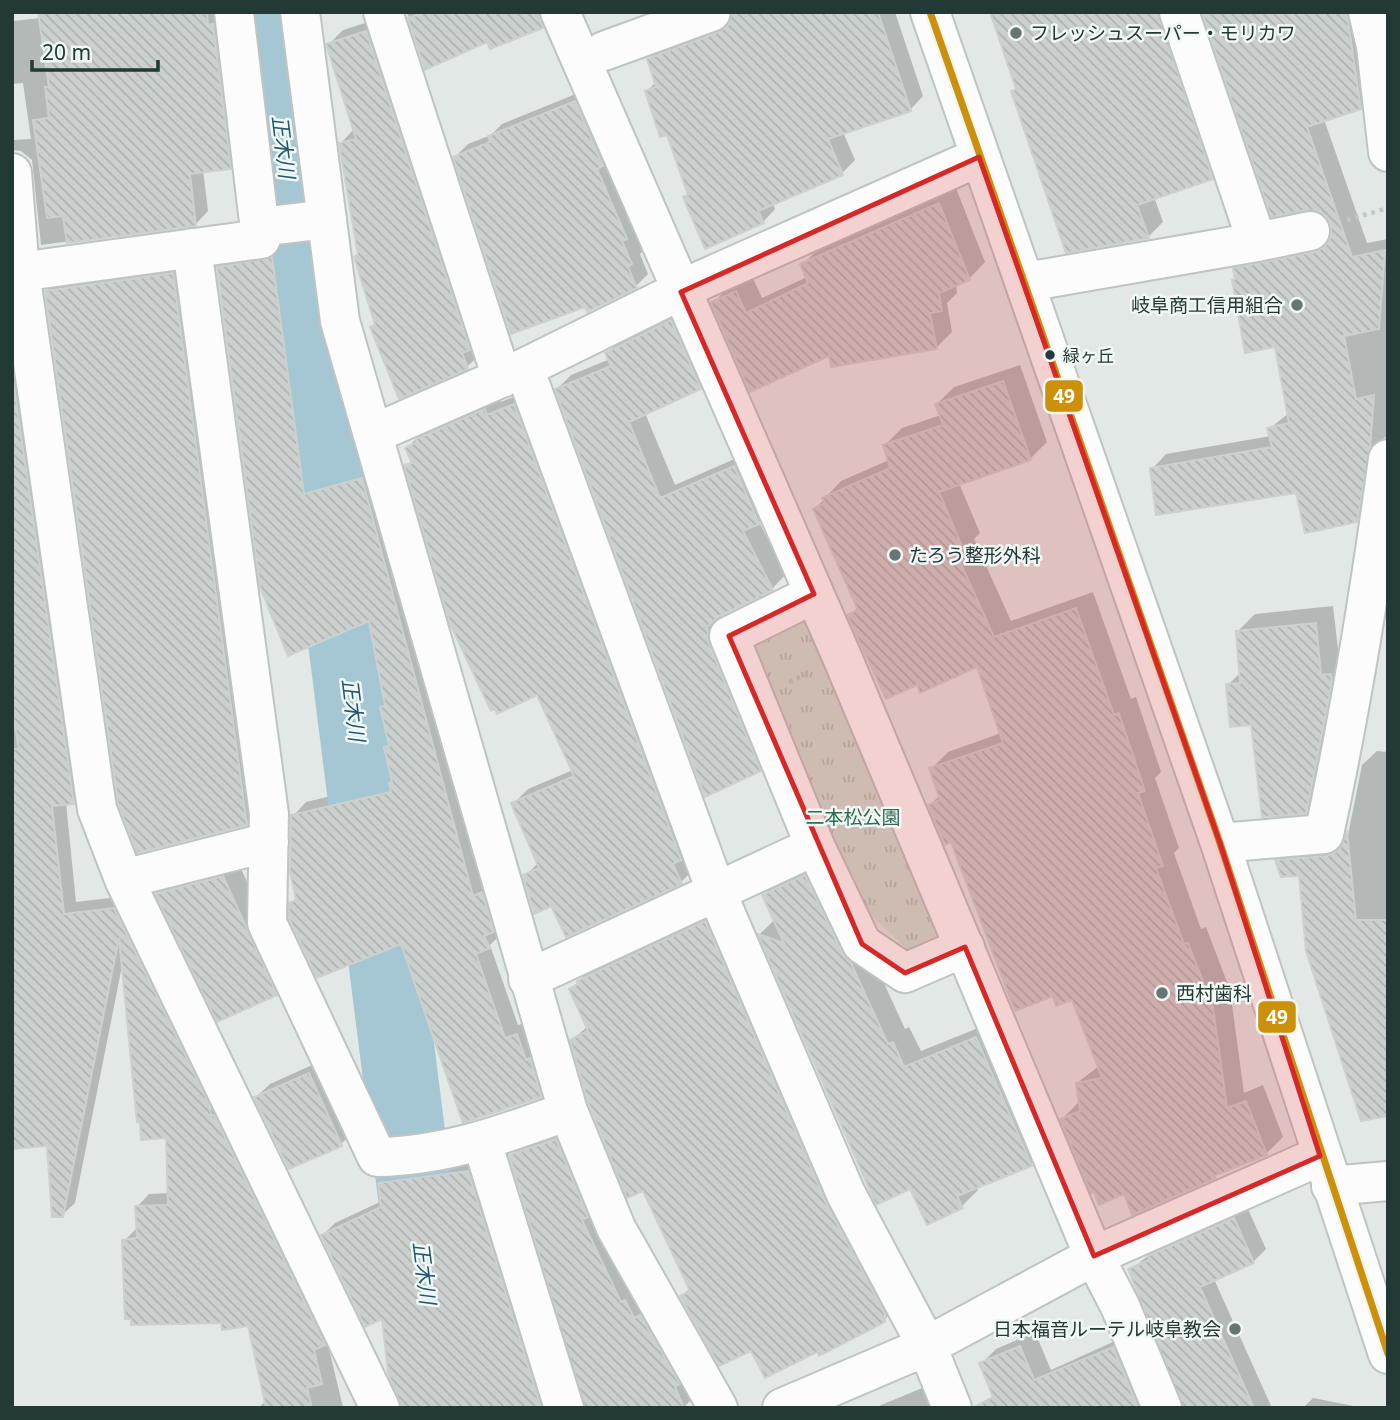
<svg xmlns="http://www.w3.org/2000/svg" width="1400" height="1420" font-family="'Noto Sans','Noto Sans JP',sans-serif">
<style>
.grass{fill:url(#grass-tufts)}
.shadow{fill:#0003}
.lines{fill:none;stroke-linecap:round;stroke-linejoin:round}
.river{stroke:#a5c7d4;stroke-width:75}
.building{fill:url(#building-back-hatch);stroke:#cbd1cf;stroke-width:2}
.minor-casing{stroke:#bfc4c3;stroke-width:42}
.path{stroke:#c0c8c6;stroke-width:4.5;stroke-dasharray:3.5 5;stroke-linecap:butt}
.minor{stroke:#fbfcfb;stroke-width:38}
.bus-1-casing{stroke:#f0f7f4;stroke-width:12}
.bus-1{stroke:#cc900b;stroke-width:7}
.marked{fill:#d62828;fill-opacity:0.2;stroke:#d62828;stroke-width:5;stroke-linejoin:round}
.poi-dot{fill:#657674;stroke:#f0f7f4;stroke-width:2.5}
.bus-dot{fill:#223936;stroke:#f0f7f4;stroke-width:2.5}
.labels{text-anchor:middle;stroke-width:5;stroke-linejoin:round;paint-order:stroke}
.bus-label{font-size:17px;fill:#223936;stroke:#f0f7f4;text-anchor:start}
.poi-label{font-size:19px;fill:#223936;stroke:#f0f7f4;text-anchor:start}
.park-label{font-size:19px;fill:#2e6d4f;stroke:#f0f7f4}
.water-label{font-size:21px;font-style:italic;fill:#205971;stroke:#f0f7f4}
.line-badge{stroke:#f0f7f4;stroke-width:2.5}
.badge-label{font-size:19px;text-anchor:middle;font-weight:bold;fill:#fff}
</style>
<defs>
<pattern id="grass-tufts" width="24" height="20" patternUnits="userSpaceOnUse" patternTransform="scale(1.75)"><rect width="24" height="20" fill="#cce0d5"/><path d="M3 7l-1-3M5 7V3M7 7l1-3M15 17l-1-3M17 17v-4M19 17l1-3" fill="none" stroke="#afc1b7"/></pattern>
<pattern id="building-back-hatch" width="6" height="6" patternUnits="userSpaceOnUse" patternTransform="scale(1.75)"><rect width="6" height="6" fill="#cbd0cf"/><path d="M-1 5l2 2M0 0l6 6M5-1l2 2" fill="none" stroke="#aeb3b2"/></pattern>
</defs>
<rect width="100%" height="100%" fill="#e2e8e6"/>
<!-- grass -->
<path class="grass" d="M804 617 943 934 909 951 858 903 745 640Z"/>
<!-- shadow -->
<path class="shadow" d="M40 12H226L243 154 230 167 203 170 208 211 196 224 41 245 32 160 21 151 12 150V140L31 139 23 83 12 84V21L41 18Z
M407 12H555V13L542 26 488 40 426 68Z
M734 12H895L923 96 911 109 843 132 855 160 842 173 773 203 775 209 763 222 685 197 689 194 668 133 647 91 656 82 649 59 662 46 732 20Z
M991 12H1175L1226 163 1212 177 1154 197 1163 222 1148 237 1013 91 1017 87Z
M1204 12H1363L1375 93 1360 107 1324 119 1367 243 1388 239V436L1380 440 1371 505 1356 520 1298 491 1152 469 1166 454 1271 436 1269 429 1289 413 1277 345 1236 278 1235 269 1249 254 1332 238 1333 226Z
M381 18 481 353 467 367 372 327 376 324 359 254 341 143 354 129 328 45 343 30Z
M588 89 644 250 640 254 648 274 635 287 455 157 468 144 491 135 502 124Z
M956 188 985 262 969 279 956 284 957 293 947 303 952 332 936 348 831 353 713 303 729 287 752 276 762 298 807 277 802 265 818 249Z
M285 245 317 482 376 465 502 933 490 945 518 1025 531 1021 554 1082 540 1096 402 942 291 904 297 898 293 816 306 802 391 782 386 748 390 744 382 707 386 703 371 619 289 653 219 268 232 254Z
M188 259 261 808 246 823 47 291 62 276Z
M12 277 86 790 73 802 66 803 76 902 126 896 327 1341 343 1407 373 1404 376 1408H258L266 1401 249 1324 223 1321 124 1241 137 1228V1207L149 1194 169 1193 168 1136 122 966 75 1203 62 1215 49 1144 12 1147Z
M685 307 714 374 700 388 645 413 675 485 748 453 772 509 759 522 786 574 772 589 721 614 722 630 774 755 760 770 557 389 571 375 610 359 607 353 621 339Z
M1020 365 1047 442 1030 459 959 483 980 533 974 539 1011 621 1093 592 1131 699 1136 697 1161 772 1155 778 1179 848 1174 853 1201 929 1206 927 1230 990 1244 1093 1263 1085 1283 1137 1266 1154 1219 1172 1215 1177 1125 1192 1062 1119 1079 1102 1077 1083 1099 1066 1073 997 1054 994 930 805 940 795 931 769 948 752 1001 733 978 664 917 683 850 615 858 607 815 509 841 481 889 460 885 445 902 428 941 415 937 404 954 387Z
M528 391 695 868 681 882 552 904 525 876 539 862 513 804 528 789 573 770 538 693 406 466 413 460 407 448 421 434 499 396 501 402Z
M1333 606 1339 658 1323 794 1305 812 1228 685 1241 672 1237 632 1255 614Z
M1377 751 1388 752V1114L1301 874 1277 861 1292 846 1347 840 1362 765Z
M821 860 867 946 905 1029 909 1027 921 1051 993 1022 1048 1148 1031 1164 977 1186 978 1190 962 1206 911 1187 877 1202 760 934 775 919 764 895 780 879Z
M238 862 291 979 276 993 157 894 172 879Z
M719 909 898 1306 884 1320 818 1350 682 1296 690 1288 572 1040 588 1026 571 989 592 967Z
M323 1060 354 1131 341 1144 256 1097 270 1084Z
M569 1127 696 1395 683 1408 511 1155 524 1143Z
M481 1159 559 1408H403L383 1316 323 1235 335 1223 382 1201 380 1183 393 1170Z
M1247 1207 1266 1249 1253 1262 1214 1279 1272 1408H1185L1130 1270 1163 1244Z
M1035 1332 1051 1370 1126 1336 1158 1408H1067L981 1364 996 1349Z
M927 1386 936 1408H874Z
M1313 1398 1364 1408H1303Z"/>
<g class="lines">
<!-- river -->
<path class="river" d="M266 12 426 1279"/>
</g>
<!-- building -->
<path class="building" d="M38 12H207L208 25 213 24 231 169 190 174 196 226 67 243 63 216 47 218 33 120 49 118 45 87H49Z
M426 12H539L543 28 490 49 487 42 425 70 408 18Z
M732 12H878L911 111 828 139 843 175 758 211 764 223 705 249 683 197 688 195 667 135 660 137 645 91 656 87 647 59 719 32 728 25Z
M990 12H1158L1213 179 1137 205 1149 238 1066 253 1011 91 1016 89Z
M1202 12H1345L1348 21 1361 109 1307 127 1352 257 1385 250 1379 329 1344 336 1356 399 1374 395 1370 448 1357 522 1305 533 1296 493 1156 515 1150 468 1272 447 1267 428 1289 423 1275 347 1245 353 1232 280 1235 279 1233 268 1314 252 1325 247 1331 237V227L1327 217 1317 211 1306 210 1271 217Z
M366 31 470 350 462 353 468 369 399 399 370 327 375 325 354 257 358 255 339 143 356 139 326 44Z
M575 101 603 166 597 169 627 239 622 241 632 264 628 267 637 288 587 312 585 307 511 334 453 157 490 142 488 136Z
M939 203 970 280 939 293 942 311 930 313 937 349 831 367 829 356 750 392 711 302 736 291 746 313 808 283 800 264Z
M272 257 304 494 362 478 473 896 482 892 494 932 484 936 490 948 476 954 505 1038 517 1034 526 1060 530 1058 541 1097 463 1123 401 944 317 978 289 918V903L296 900 290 872 291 815 391 792 389 783 392 782 384 747 389 746 380 707 385 706 369 621 288 656 260 587 217 267Z
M173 273 247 825 137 853 118 803 45 291Z
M671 320 701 389 629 422 660 498 734 466 759 524 743 531 773 590 719 616 707 627 709 644 761 771 705 797 555 389 611 366 605 353Z
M12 372 74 804 52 806 64 914 114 908 210 1106 211 1116 214 1115 325 1345 314 1350 322 1384 307 1388 312 1408H266L248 1326 222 1330 221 1323 131 1325V1319H125L122 1240 137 1238 135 1206 168 1205 166 1138 141 1140 140 1122H137L119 938 63 1217H52L47 1146 12 1149V749H19L12 710Z
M1003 381 1031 460 939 492 964 551 957 555 994 637 1076 608 1114 715 1119 713 1145 791 1138 793 1163 866 1156 868 1184 944 1188 943 1213 1007 1227 1108 1246 1101 1267 1155 1214 1176 1216 1178 1132 1215 1124 1194 1099 1205 1094 1192 1091 1193 1060 1119 1080 1111 1076 1083 1102 1078 1072 1000 1056 1006 1053 996 1015 1011 951 842 945 845 928 805 940 800 929 768 1003 743 977 667 920 693 917 685 886 699 847 615 858 610 813 509 825 503 822 498 890 468 883 445 943 425 935 404Z
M514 404 681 860 673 864 682 884 566 937 551 906 534 914 523 875 539 868 511 803 574 776 537 695 497 714 495 709 491 711 450 624 404 465 412 463 405 448 417 442 416 439 485 409 487 415Z
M1316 623 1321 675 1331 674 1332 682 1306 814 1262 817 1251 725 1230 727 1226 684 1240 683 1236 631Z
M1347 832 1356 920H1388V1116L1361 1121 1306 951 1299 876 1281 877 1275 860 1327 856 1339 850Z
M805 875 842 953 851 963 888 1044 893 1042 904 1067 976 1037 1032 1166 957 1196 963 1208 927 1225 910 1189 876 1205 758 934 784 943 762 895Z
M223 876 277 995 217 1022 155 894Z
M705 921 826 1203 885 1314V1322L819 1356 817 1352 765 1378 751 1351 719 1366 680 1296 690 1291 643 1191 627 1198 589 1104 570 1040 588 1031 569 989 578 984 577 981Z
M309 1073 342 1146 289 1169 254 1097Z
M556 1139 588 1217 582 1220 621 1302 625 1300 634 1318 640 1315 680 1384 675 1387 684 1408H585L509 1155Z
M468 1171 541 1408H402L388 1373 382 1319 365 1327 321 1235 381 1207 378 1183Z
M1234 1218 1254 1263 1200 1287 1254 1408H1183L1128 1269 1149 1260 1148 1256Z
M1020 1346 1034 1380 1113 1347 1138 1408H973L993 1397 979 1363Z"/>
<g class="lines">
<defs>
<path id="minor" d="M300 12 340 321 568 1111 616 1228 718 1408
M383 12 502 378
M560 12 842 657 1094 1256 1120 1306 1162 1408
M930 12 1220 843 1388 1354
M1368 12 1376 46 1388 152
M604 51 711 12
M12 173 20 272 97 809 124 879 380 1408
M260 227 327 219
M1257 242 1310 231
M192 248 269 814 267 923 377 1157C445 1156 505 1134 568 1111
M12 273 261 239 234 12
M1026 282 1257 242 1179 12
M524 368 716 891 846 1194 927 1346 952 1408
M373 434 524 368 704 279 979 157
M814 594 729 636 815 846 862 944 905 973 965 947
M1220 843 1324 834C1351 710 1371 585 1388 459
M124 879 269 842
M528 979 815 846
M482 1142 564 1408
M1331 1186 1388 1181
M782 1408 927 1346 1094 1256 1320 1156"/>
</defs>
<!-- minor casing -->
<use href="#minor" class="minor-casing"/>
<!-- path -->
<path class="path" d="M1347 220 1388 208
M789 682 807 674"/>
<!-- minor -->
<use href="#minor" class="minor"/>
<defs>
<path id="bus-1" d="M930 12 1220 843 1388 1354"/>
</defs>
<!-- bus-1 casing -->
<use href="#bus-1" class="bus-1-casing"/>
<!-- bus-1 -->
<use href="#bus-1" class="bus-1"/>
</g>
<!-- marked area -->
<path class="marked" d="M979 157 1220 843 1320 1156 1094 1256 965 947 905 973 862 944 729 636 814 594 681 292Z"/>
<!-- markers -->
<g class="poi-dot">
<circle cx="1016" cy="33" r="7"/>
<circle cx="1297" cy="305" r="7"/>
<circle cx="895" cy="555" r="7"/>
<circle cx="1162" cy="993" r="7"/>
<circle cx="1235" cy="1329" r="7"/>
</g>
<circle class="bus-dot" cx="1050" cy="355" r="6"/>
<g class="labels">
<!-- bus labels -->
<g class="bus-label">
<text x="1063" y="362">緑ヶ丘</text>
</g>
<!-- poi labels -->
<g class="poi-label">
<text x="1030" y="40">フレッシュスーパー・モリカワ</text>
<text x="1283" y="312" text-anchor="end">岐阜商工信用組合</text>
<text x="909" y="562">たろう整形外科</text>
<text x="1176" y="1000">西村歯科</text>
<text x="1221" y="1336" text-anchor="end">日本福音ルーテル岐阜教会</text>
</g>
<!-- park labels -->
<g class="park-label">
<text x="853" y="824">二本松公園</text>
</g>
<!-- water labels -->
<g class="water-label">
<text transform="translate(283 147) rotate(83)" y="7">正木川</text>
<text transform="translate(353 710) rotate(83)" y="7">正木川</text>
<text transform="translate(424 1273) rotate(83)" y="7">正木川</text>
</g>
</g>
<g class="line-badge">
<rect x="1044" y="379" width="40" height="34" rx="7" fill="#cc900b"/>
<rect x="1257" y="1000" width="40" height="34" rx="7" fill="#cc900b"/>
</g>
<g class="badge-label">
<text x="1064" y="403">49</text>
<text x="1277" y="1024">49</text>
</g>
<!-- border -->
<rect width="1400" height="1420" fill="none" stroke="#223936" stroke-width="28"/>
<!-- scale -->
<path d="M32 60v10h126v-10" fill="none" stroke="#223936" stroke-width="3.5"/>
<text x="42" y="60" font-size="21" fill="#223936" stroke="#f0f7f4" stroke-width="5" paint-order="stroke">20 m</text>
</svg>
